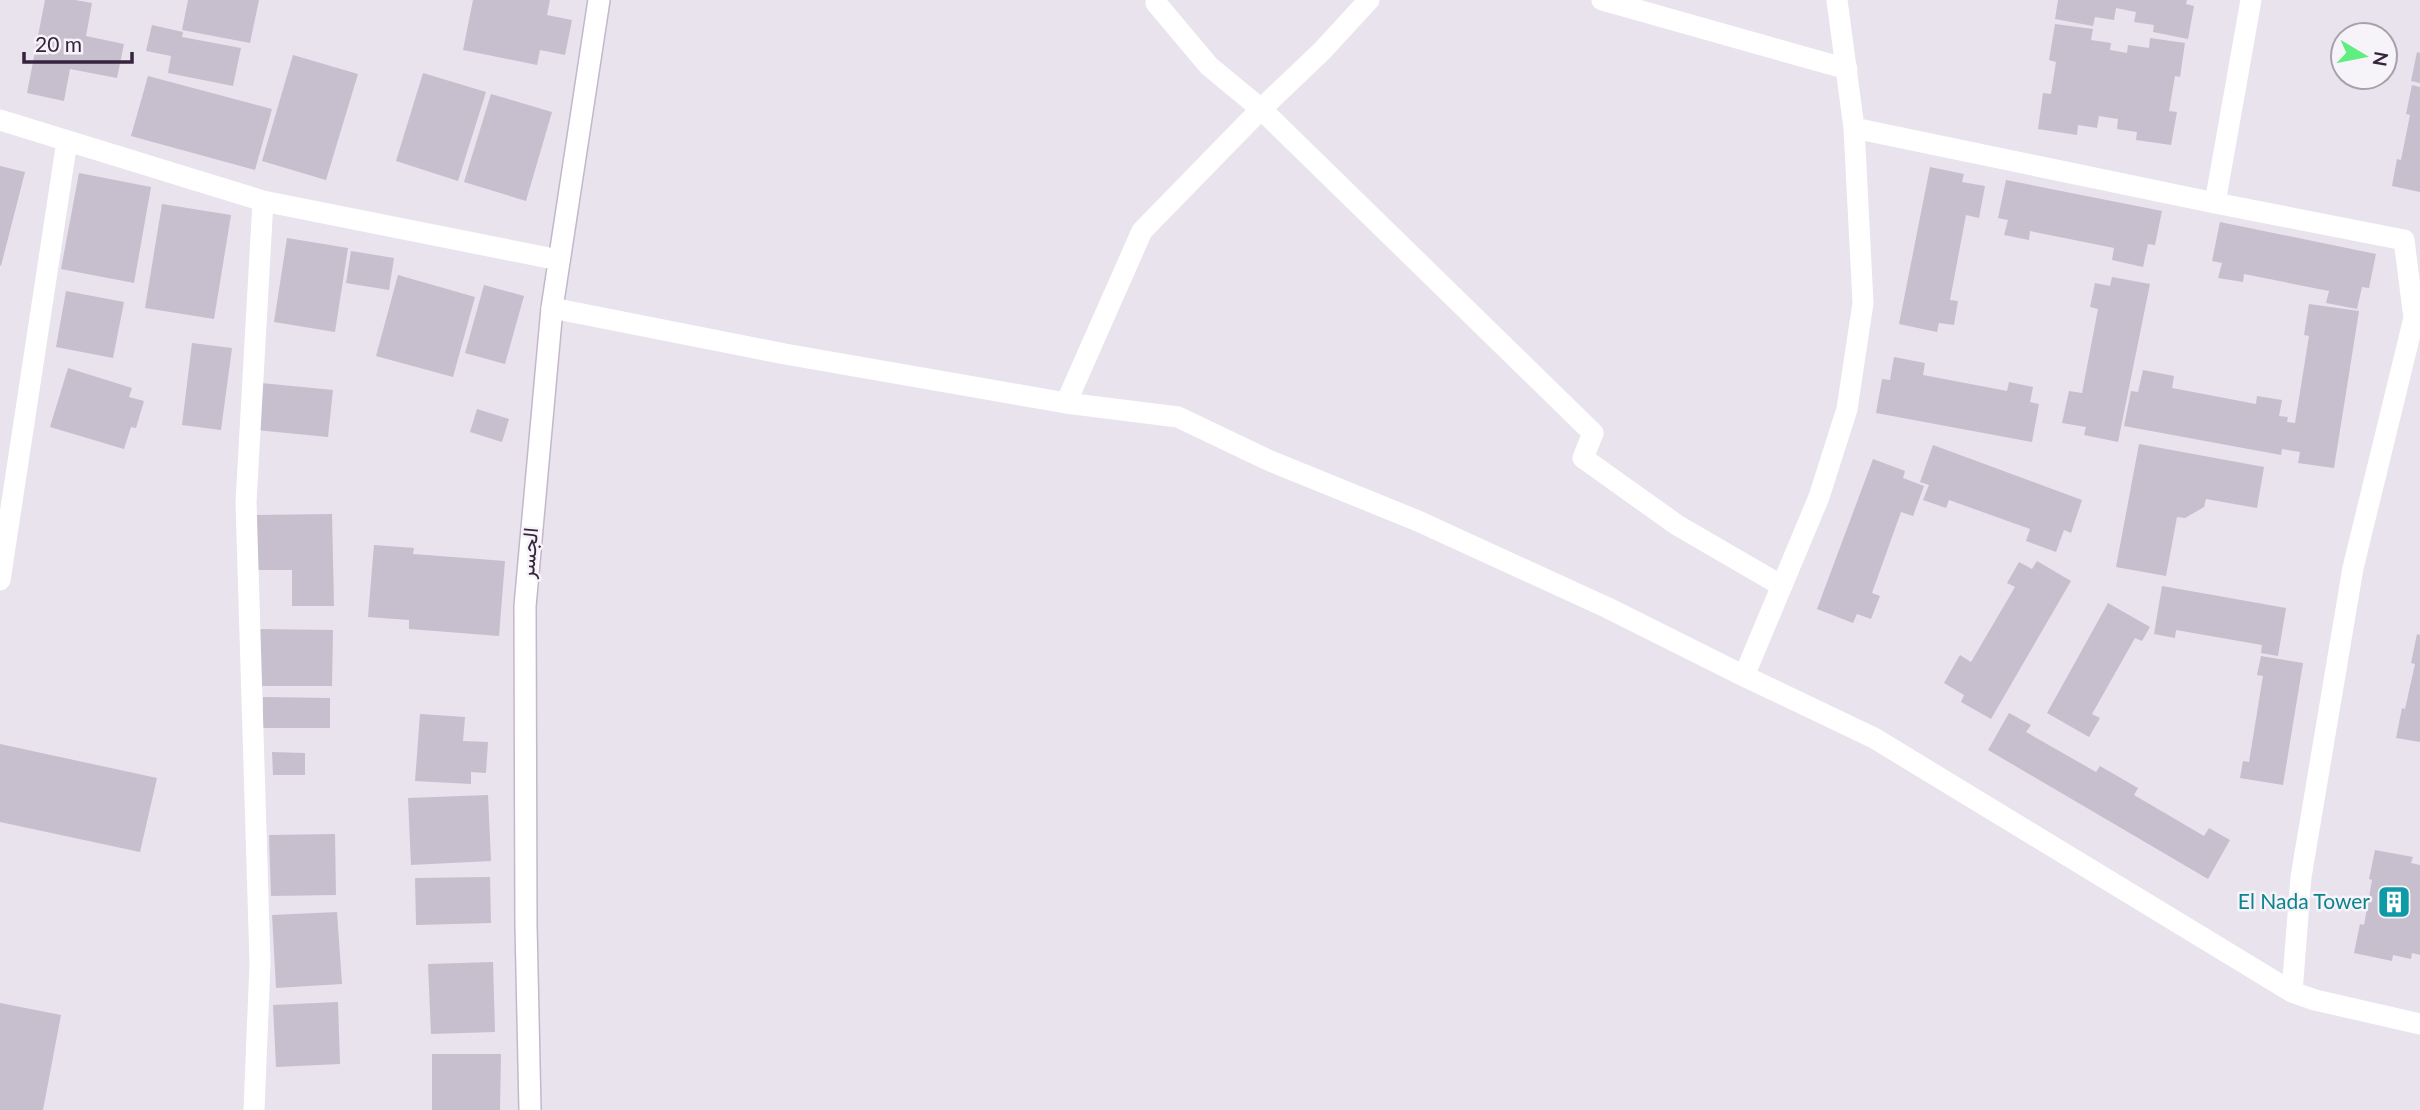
<svg xmlns="http://www.w3.org/2000/svg" width="2420" height="1110" font-family="Lato,Vazirmatn,sans-serif">
<style>
.building{fill:#c7bfcd}
.lines{fill:none;stroke-linecap:round;stroke-linejoin:round}
.secondary-casing{stroke:#c4b7cc;stroke-width:24}
.street{stroke:#fff;stroke-width:21}
.secondary{stroke:#fff;stroke-width:21}
.labels{text-anchor:middle;stroke-width:5;stroke-linejoin:round;paint-order:stroke}
.street-label{font-size:21px;fill:#36233d;stroke:#f6f4f9}
.culture-label{font-size:21px;fill:#0d838f;stroke:#f6f4f9;text-anchor:end}
</style>
<rect width="100%" height="100%" fill="#e8e3ed"/>
<!-- building -->
<path class="building" d="M45 0H75L92 3 86 36 124 44 117 78 70 69 64 101 27 93Z
M188 0H259L250 43 182 30Z
M473 0H550L547 15 572 20 565 55 540 50 537 65 463 50Z
M2058 0H2187L2186 4 2194 6 2188 39 2153 32 2154 25 2134 22 2136 12 2116 8 2114 20 2095 17 2093 26 2055 19Z
M2055 24 2093 29 2091 40 2111 43 2110 50 2127 53 2128 45 2149 48 2150 38 2185 43 2180 77 2175 76 2169 111 2177 112 2171 145 2136 140 2137 132 2117 129 2118 119 2099 116 2097 128 2078 125 2077 135 2038 129 2043 93 2051 94 2056 62 2049 60Z
M152 25 183 32 182 37 241 48 233 86 168 73 171 56 146 51Z
M2417 52 2420 53V83L2411 81Z
M293 55 358 74 326 180 262 161Z
M423 73 486 92 458 181 396 161Z
M148 76 272 109 255 170 131 136Z
M2412 85 2420 87V192L2392 186 2397 159 2401 160 2410 115 2406 114Z
M491 94 552 112 526 201 464 182Z
M0 166 25 172 1 266 0 265Z
M1930 167 1964 174 1962 182 1985 186 1979 218 1966 215 1950 300 1958 301 1954 325 1939 323 1937 332 1899 324Z
M79 173 151 187 134 283 61 269Z
M2006 180 2162 211 2155 245 2148 244 2143 267 2112 260 2114 248 2030 231 2029 240 2004 235 2008 220 1998 218Z
M162 204 231 215 214 319 145 308Z
M2220 222 2376 254 2369 288 2362 287 2357 309 2326 303 2329 291 2244 274 2243 282 2218 278 2222 263 2212 261Z
M287 238 348 248 335 332 274 322Z
M351 251 394 258 389 290 346 283Z
M398 275 475 297 453 377 376 356Z
M2112 277 2150 284 2118 442 2084 435 2086 427 2062 423 2069 391 2082 393 2098 309 2090 307 2095 283 2110 286Z
M484 285 524 296 505 364 465 353Z
M66 291 124 302 113 358 56 347Z
M2309 304 2359 311 2334 468 2298 463 2300 452 2282 449 2281 455 2124 426 2131 391 2138 392 2143 370 2174 376 2172 388 2256 404 2257 396 2282 400 2279 416 2288 417 2287 422 2295 423 2309 336 2304 335Z
M192 343 232 348 221 430 182 425Z
M1894 357 1925 363 1923 375 2007 391 2009 382 2033 387 2030 402 2039 404 2032 442 1876 413 1882 379 1890 380Z
M68 368 132 388 129 397 144 401 136 428 131 427 124 449 50 427Z
M261 383 333 390 328 437 256 430Z
M477 409 509 419 502 442 470 432Z
M2139 444 2264 467 2257 508 2206 499 2204 507 2185 518 2177 517 2166 576 2116 567Z
M1933 445 2082 500 2071 533 2064 530 2056 552 2026 541 2030 529 1949 500 1946 508 1923 500 1929 485 1920 482Z
M1873 459 1905 471 1903 478 1924 486 1913 516 1901 512 1872 593 1880 596 1871 619 1857 614 1853 623 1817 609Z
M332 514 334 606H292V570H255L254 515Z
M374 545 414 548 413 554 505 561 499 636 409 629V620L368 617Z
M2037 561 2071 581 1991 719 1961 702 1964 695 1944 683 1960 655 1971 662 2015 587 2007 583 2019 562 2032 569Z
M2162 586 2286 608 2278 656 2261 653 2262 645 2176 630 2175 638 2154 634Z
M2108 603 2150 627 2142 641 2135 638 2092 714 2100 718 2089 737 2047 713Z
M256 629 333 630 332 686H255Z
M2417 634 2420 635V742L2396 738 2402 708 2405 709 2415 664 2411 663Z
M2261 656 2303 663 2283 785 2240 778 2243 761 2249 762 2263 676 2257 675Z
M263 697 330 698V728H263Z
M2009 713 2031 725 2026 732 2096 772 2100 766 2138 788 2134 795 2204 836 2209 828 2230 840 2208 879 1988 750Z
M420 714 465 717 463 741 488 742 486 773 471 772V784L415 781Z
M0 744 157 778 140 852 0 822Z
M272 752 305 753V775H273Z
M488 795 491 861 411 865 408 798Z
M335 834 336 895 271 896 269 835Z
M2375 850 2413 857 2411 863 2420 865V955L2412 953 2411 959 2393 955 2392 961 2354 953 2360 924 2364 925 2372 880 2369 879Z
M490 877 491 923 416 925 415 878Z
M337 912 342 984 276 988 272 915Z
M493 962 495 1032 431 1034 428 964Z
M338 1002 340 1064 276 1067 273 1005Z
M0 1003 61 1015 43 1110H0Z
M432 1054H501L500 1110H432Z"/>
<g class="lines">
<defs>
<path id="secondary" d="M530 1110 526 925 525 606 552 308 599 0"/>
</defs>
<!-- secondary casing -->
<use href="#secondary" class="secondary-casing"/>
<!-- street -->
<path class="street" d="M1157 0 1156 3 1209 66 1261 109 1593 433 1583 458 1677 525 1782 586
M1602 0 1847 69
M0 120 263 201 559 260
M1854 128 2215 203 2404 240 2414 318 2353 568 2301 877 2292 992
M2215 203 2251 0
M552 308 785 354 1066 403 1178 417 1268 460 1418 521 1608 608 1744 676 1874 738 2292 992 2315 1000 2420 1024
M1066 403 1142 231 1261 109 1322 51 1369 0
M0 580 67 141
M1744 676 1819 497 1847 409 1863 303 1854 128 1837 0
M254 1110 260 963 246 502 263 201"/>
<!-- secondary -->
<use href="#secondary" class="secondary"/>
</g>
<!-- icons -->
<defs>
<symbol id="building-square" viewBox="-11 -11 22 22"><rect x="-9" y="-9" width="18" height="18" rx="4" fill="#0f9aa8" stroke="#f6f4f9"/><path d="M-4-6H4V6H1V3H-1V6H-4ZM-2.5-4.3h1.7v1.8h-1.7ZM.8-4.3h1.7v1.8H.8ZM-2.5-1h1.7V.8h-1.7ZM.8-1h1.7V.8H.8Z" fill="#fff"/></symbol>
</defs>
<g fill-rule="evenodd">
<use href="#building-square" x="2375" y="883" width="38" height="38"/>
</g>
<g class="labels">
<!-- street labels -->
<g class="street-label">
<text transform="translate(529 553) rotate(-85)" y="7">الجسر</text>
</g>
<!-- culture labels -->
<g class="culture-label">
<text x="2370" y="909">El Nada Tower</text>
</g>
</g>
<!-- north arrow -->
<g transform="translate(2364 56) rotate(100)"><circle r="33" fill="#f6f4f9" stroke="#a9a0ae" stroke-width="2"/>
<path d="M0-5L12 26L0 18L-12 26Z" fill="#60ee81"/>
<text y="-10" font-size="19" font-weight="bold" text-anchor="middle" fill="#36233d">N</text>
</g>
<!-- scale -->
<path d="M24 52v10h108v-10" fill="none" stroke="#36233d" stroke-width="3.5"/>
<text x="35" y="52" font-size="21" fill="#36233d" stroke="#f6f4f9" stroke-width="5" paint-order="stroke">20 m</text>
</svg>
